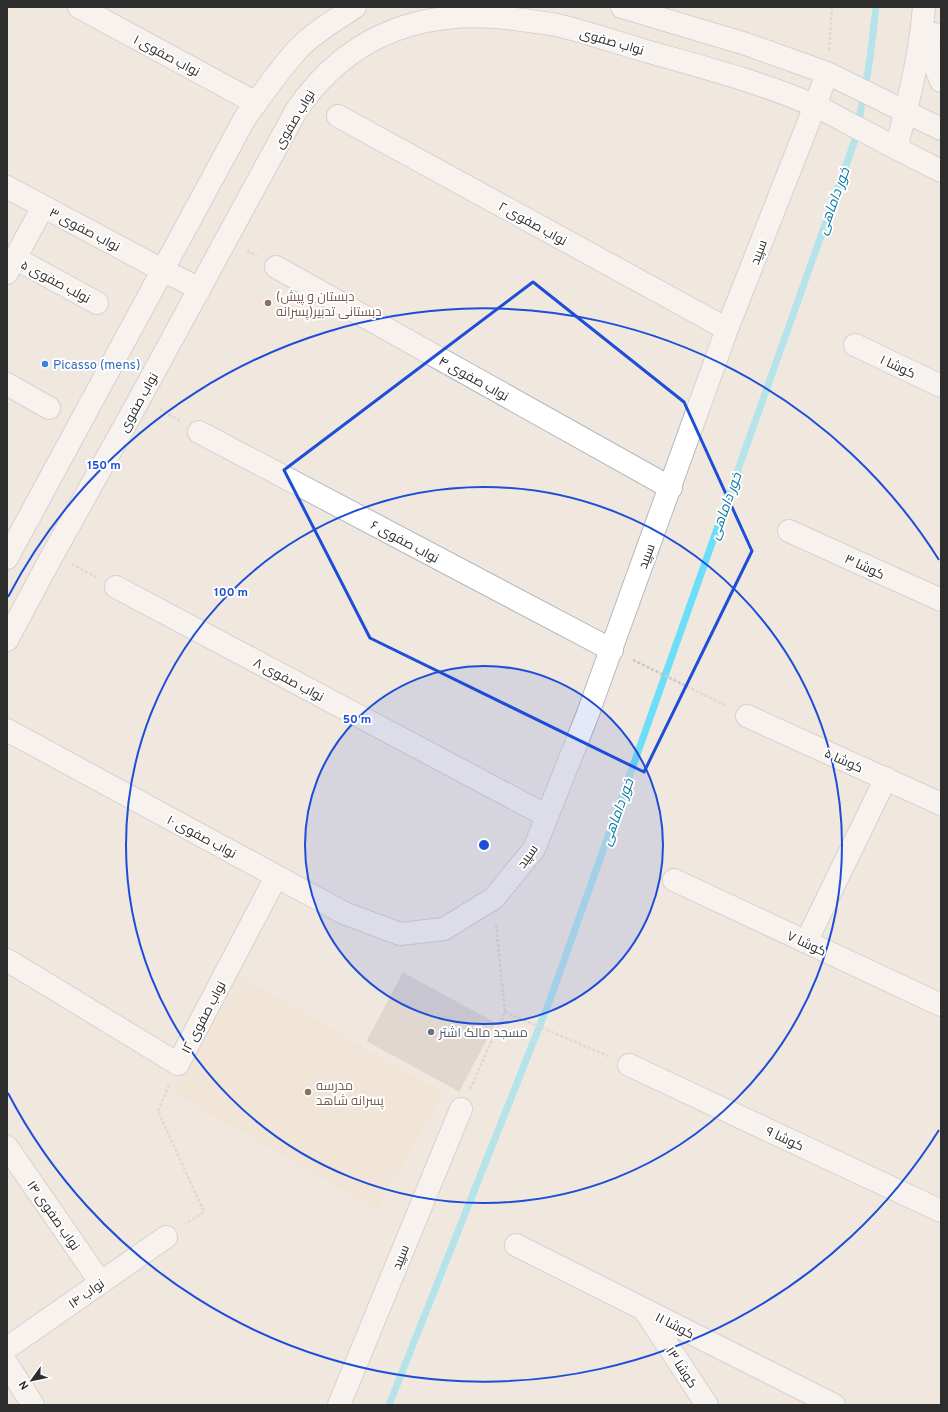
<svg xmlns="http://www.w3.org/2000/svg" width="948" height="1412" font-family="Overpass,Cairo,sans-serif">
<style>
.education{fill:#f2e3ce}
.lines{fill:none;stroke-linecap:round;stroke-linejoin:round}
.stream{stroke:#6bdef9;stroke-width:7}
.building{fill:#cbc4be;stroke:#ccc3b8}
.street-casing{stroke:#b3b7c2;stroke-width:24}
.secondary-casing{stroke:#b3b7c2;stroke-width:24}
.path{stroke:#c8c8c8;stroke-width:2.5;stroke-dasharray:3 2;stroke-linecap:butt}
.street{stroke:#fff;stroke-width:22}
.secondary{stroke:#fff;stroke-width:22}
.marked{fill:none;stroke:#1d4ed8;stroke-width:3;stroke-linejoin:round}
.ring{fill:none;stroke:#1d4ed8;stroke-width:2}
.education-dot{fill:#8d6e63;stroke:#fff;stroke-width:1.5}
.shop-dot{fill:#3f7fe0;stroke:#fff;stroke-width:1.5}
.worship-dot{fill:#6b7280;stroke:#fff;stroke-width:1.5}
.labels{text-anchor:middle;stroke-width:4;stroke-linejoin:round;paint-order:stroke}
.street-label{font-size:13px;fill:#2d2d2d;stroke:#fff}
.education-label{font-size:13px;fill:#785e54;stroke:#fff;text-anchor:start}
.shop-label{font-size:13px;fill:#366cbe;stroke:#fff;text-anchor:start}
.worship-label{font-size:13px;fill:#5b616d;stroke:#fff;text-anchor:start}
.water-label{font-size:14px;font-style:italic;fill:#047aa4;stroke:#fff}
.centre{fill:#1d4ed8;stroke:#fff;stroke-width:2}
.ring-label{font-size:12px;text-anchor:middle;font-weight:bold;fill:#1d4ed8;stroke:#fff;stroke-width:4;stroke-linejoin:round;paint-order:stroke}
</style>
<rect width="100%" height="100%" fill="#f0e7df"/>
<!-- education -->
<path class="education" d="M239 975 443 1093 377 1210 172 1092Z"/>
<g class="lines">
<!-- stream -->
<path class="stream" d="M389 1405 550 1000 856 137 870 59 876 7"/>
</g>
<!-- building -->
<path class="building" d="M403 973 495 1023 459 1091 367 1041Z"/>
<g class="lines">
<defs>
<path id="street" d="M79 7 256 103
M922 32 941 35
M338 116 727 329
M7 187 162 270
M15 258 97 303
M276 267 671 488
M7 273 43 207
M855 345 941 386
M7 384 49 408
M199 432 612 650
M789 531 941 600
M116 587 547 816
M747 716 941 804
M7 730 344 913 400 934 444 929 494 898 534 849 587 716 727 329 815 106
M674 880 941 1005
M806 942 886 778
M7 960 178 1064 276 877
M629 1065 941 1211
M7 1147 101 1283
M516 1245 834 1405
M645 1311 707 1405
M7 1348 166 1237
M339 1405 461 1109"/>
<path id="secondary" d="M622 7 746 44 827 73 941 129
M922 32 941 81
M815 106 827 73
M896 148C909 102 920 55 924 7
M162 270 200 289
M7 558 245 118C262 95 278 71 298 49 314 32 336 20 355 7
M7 640 53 554 134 409 296 111C350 31 429 6 522 20 535 22 548 23 561 26 589 33 618 43 646 51 702 67 761 82 815 106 829 112 842 120 856 127 884 142 913 157 941 171
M7 1364 33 1405"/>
</defs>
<!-- street casing -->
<use href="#street" class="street-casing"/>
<!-- secondary casing -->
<use href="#secondary" class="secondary-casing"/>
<!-- path -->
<path class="path" d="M829 50 832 7
M247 251 257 256
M160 409 180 421
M72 564 96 577
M633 660 727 706
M505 1012 608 1056
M169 1085 158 1111 204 1212 185 1224
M470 1089 505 1012 496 924"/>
<!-- street -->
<use href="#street" class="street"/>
<!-- secondary -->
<use href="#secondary" class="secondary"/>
</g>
<!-- marked area -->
<path d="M0 0H948V1412H0ZM533 282 684 402 752 551 644 772 370 638 284 470Z" fill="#f0e7df" fill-opacity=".55" fill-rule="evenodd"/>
<path class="marked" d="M533 282 684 402 752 551 644 772 370 638 284 470Z"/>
<!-- distance rings -->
<circle cx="484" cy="845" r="179" fill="#1d4ed8" fill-opacity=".12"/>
<g class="ring">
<circle cx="484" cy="845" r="179"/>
<circle cx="484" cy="845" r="358"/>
<path d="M939 1130A537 537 0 0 1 8 1093M8 597A537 537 0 0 1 939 560"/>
</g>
<!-- markers -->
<g class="education-dot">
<circle cx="268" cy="303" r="4"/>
<circle cx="308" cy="1092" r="4"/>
</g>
<circle class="shop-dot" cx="45" cy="364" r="4"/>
<circle class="worship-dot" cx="431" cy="1032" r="4"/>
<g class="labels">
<!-- street labels -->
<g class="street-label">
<text transform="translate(612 41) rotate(16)" y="5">نواب صفوی</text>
<text transform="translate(167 55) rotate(28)" y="5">نواب صفوی ۱</text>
<text transform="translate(294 119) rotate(-59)" y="5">نواب صفوی</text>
<text transform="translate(533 223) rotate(29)" y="5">نواب صفوی ۲</text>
<text transform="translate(85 229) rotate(28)" y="5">نواب صفوی ۳</text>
<text transform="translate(758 252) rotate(-69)" y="5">سپید</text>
<text transform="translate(56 281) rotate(28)" y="5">نولب صفوی ۵</text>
<text transform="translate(898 366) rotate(25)" y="5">کوشا ۱</text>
<text transform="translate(474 378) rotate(29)" y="5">نواب صفوی ۴</text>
<text transform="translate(138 402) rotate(-61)" y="5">نواب صفوی</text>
<text transform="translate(405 541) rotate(28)" y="5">نواب صفوی ۶</text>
<text transform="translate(646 556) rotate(-70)" y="5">سپید</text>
<text transform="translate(865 566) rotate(25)" y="5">کوشا ۳</text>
<text transform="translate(289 679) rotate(28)" y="5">نواب صفوی ۸</text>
<text transform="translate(844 760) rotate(24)" y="5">کوشا ۵</text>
<text transform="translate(202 836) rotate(28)" y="5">نواب صفوی ۱۰</text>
<text transform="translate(527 856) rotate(-55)" y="5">سپید</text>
<text transform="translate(807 943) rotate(25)" y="5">کوشا ۷</text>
<text transform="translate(203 1017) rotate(-62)" y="5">نواب صفوی ۱۲</text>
<text transform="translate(785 1138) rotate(25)" y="5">کوشا ۹</text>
<text transform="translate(54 1215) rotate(55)" y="5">نواب صفوی ۱۴</text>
<text transform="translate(400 1257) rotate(-68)" y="5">سپید</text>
<text transform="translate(86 1293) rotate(-35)" y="5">نواب ۱۴</text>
<text transform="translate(675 1325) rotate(27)" y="5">کوشا ۱۱</text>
<text transform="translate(682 1367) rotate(57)" y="5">کوشا ۱۳</text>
</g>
<!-- education labels -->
<g class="education-label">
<text x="276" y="301">(دبستان و پیش<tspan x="276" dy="15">دبستانی تدبیر(پسرانه</tspan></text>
<text x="316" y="1090">مدرسه<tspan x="316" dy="15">پسرانه شاهد</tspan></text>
</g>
<!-- shop labels -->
<g class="shop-label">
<text x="53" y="369">Picasso (mens)</text>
</g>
<!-- worship labels -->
<g class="worship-label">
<text x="439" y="1037">مسجد مالک اشتر</text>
</g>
<!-- water labels -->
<g class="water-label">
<text transform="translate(833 201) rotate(-70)" y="5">خور داماهی</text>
<text transform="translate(725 506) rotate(-70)" y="5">خور داماهی</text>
<text transform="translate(617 812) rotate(-70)" y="5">خور داماهی</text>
</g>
</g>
<circle cx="484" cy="845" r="6" class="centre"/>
<g class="ring-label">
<text x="104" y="469">150 m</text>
<text x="231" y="596">100 m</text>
<text x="357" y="723">50 m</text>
</g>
<!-- border -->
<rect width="948" height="1412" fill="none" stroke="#2d2d2d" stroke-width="16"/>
<!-- north arrow -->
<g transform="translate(32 1380) rotate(237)" stroke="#ffffff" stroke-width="3" paint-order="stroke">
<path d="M0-3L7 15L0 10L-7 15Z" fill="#2d2d2d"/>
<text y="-6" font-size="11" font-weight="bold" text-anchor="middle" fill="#2d2d2d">N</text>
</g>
</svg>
